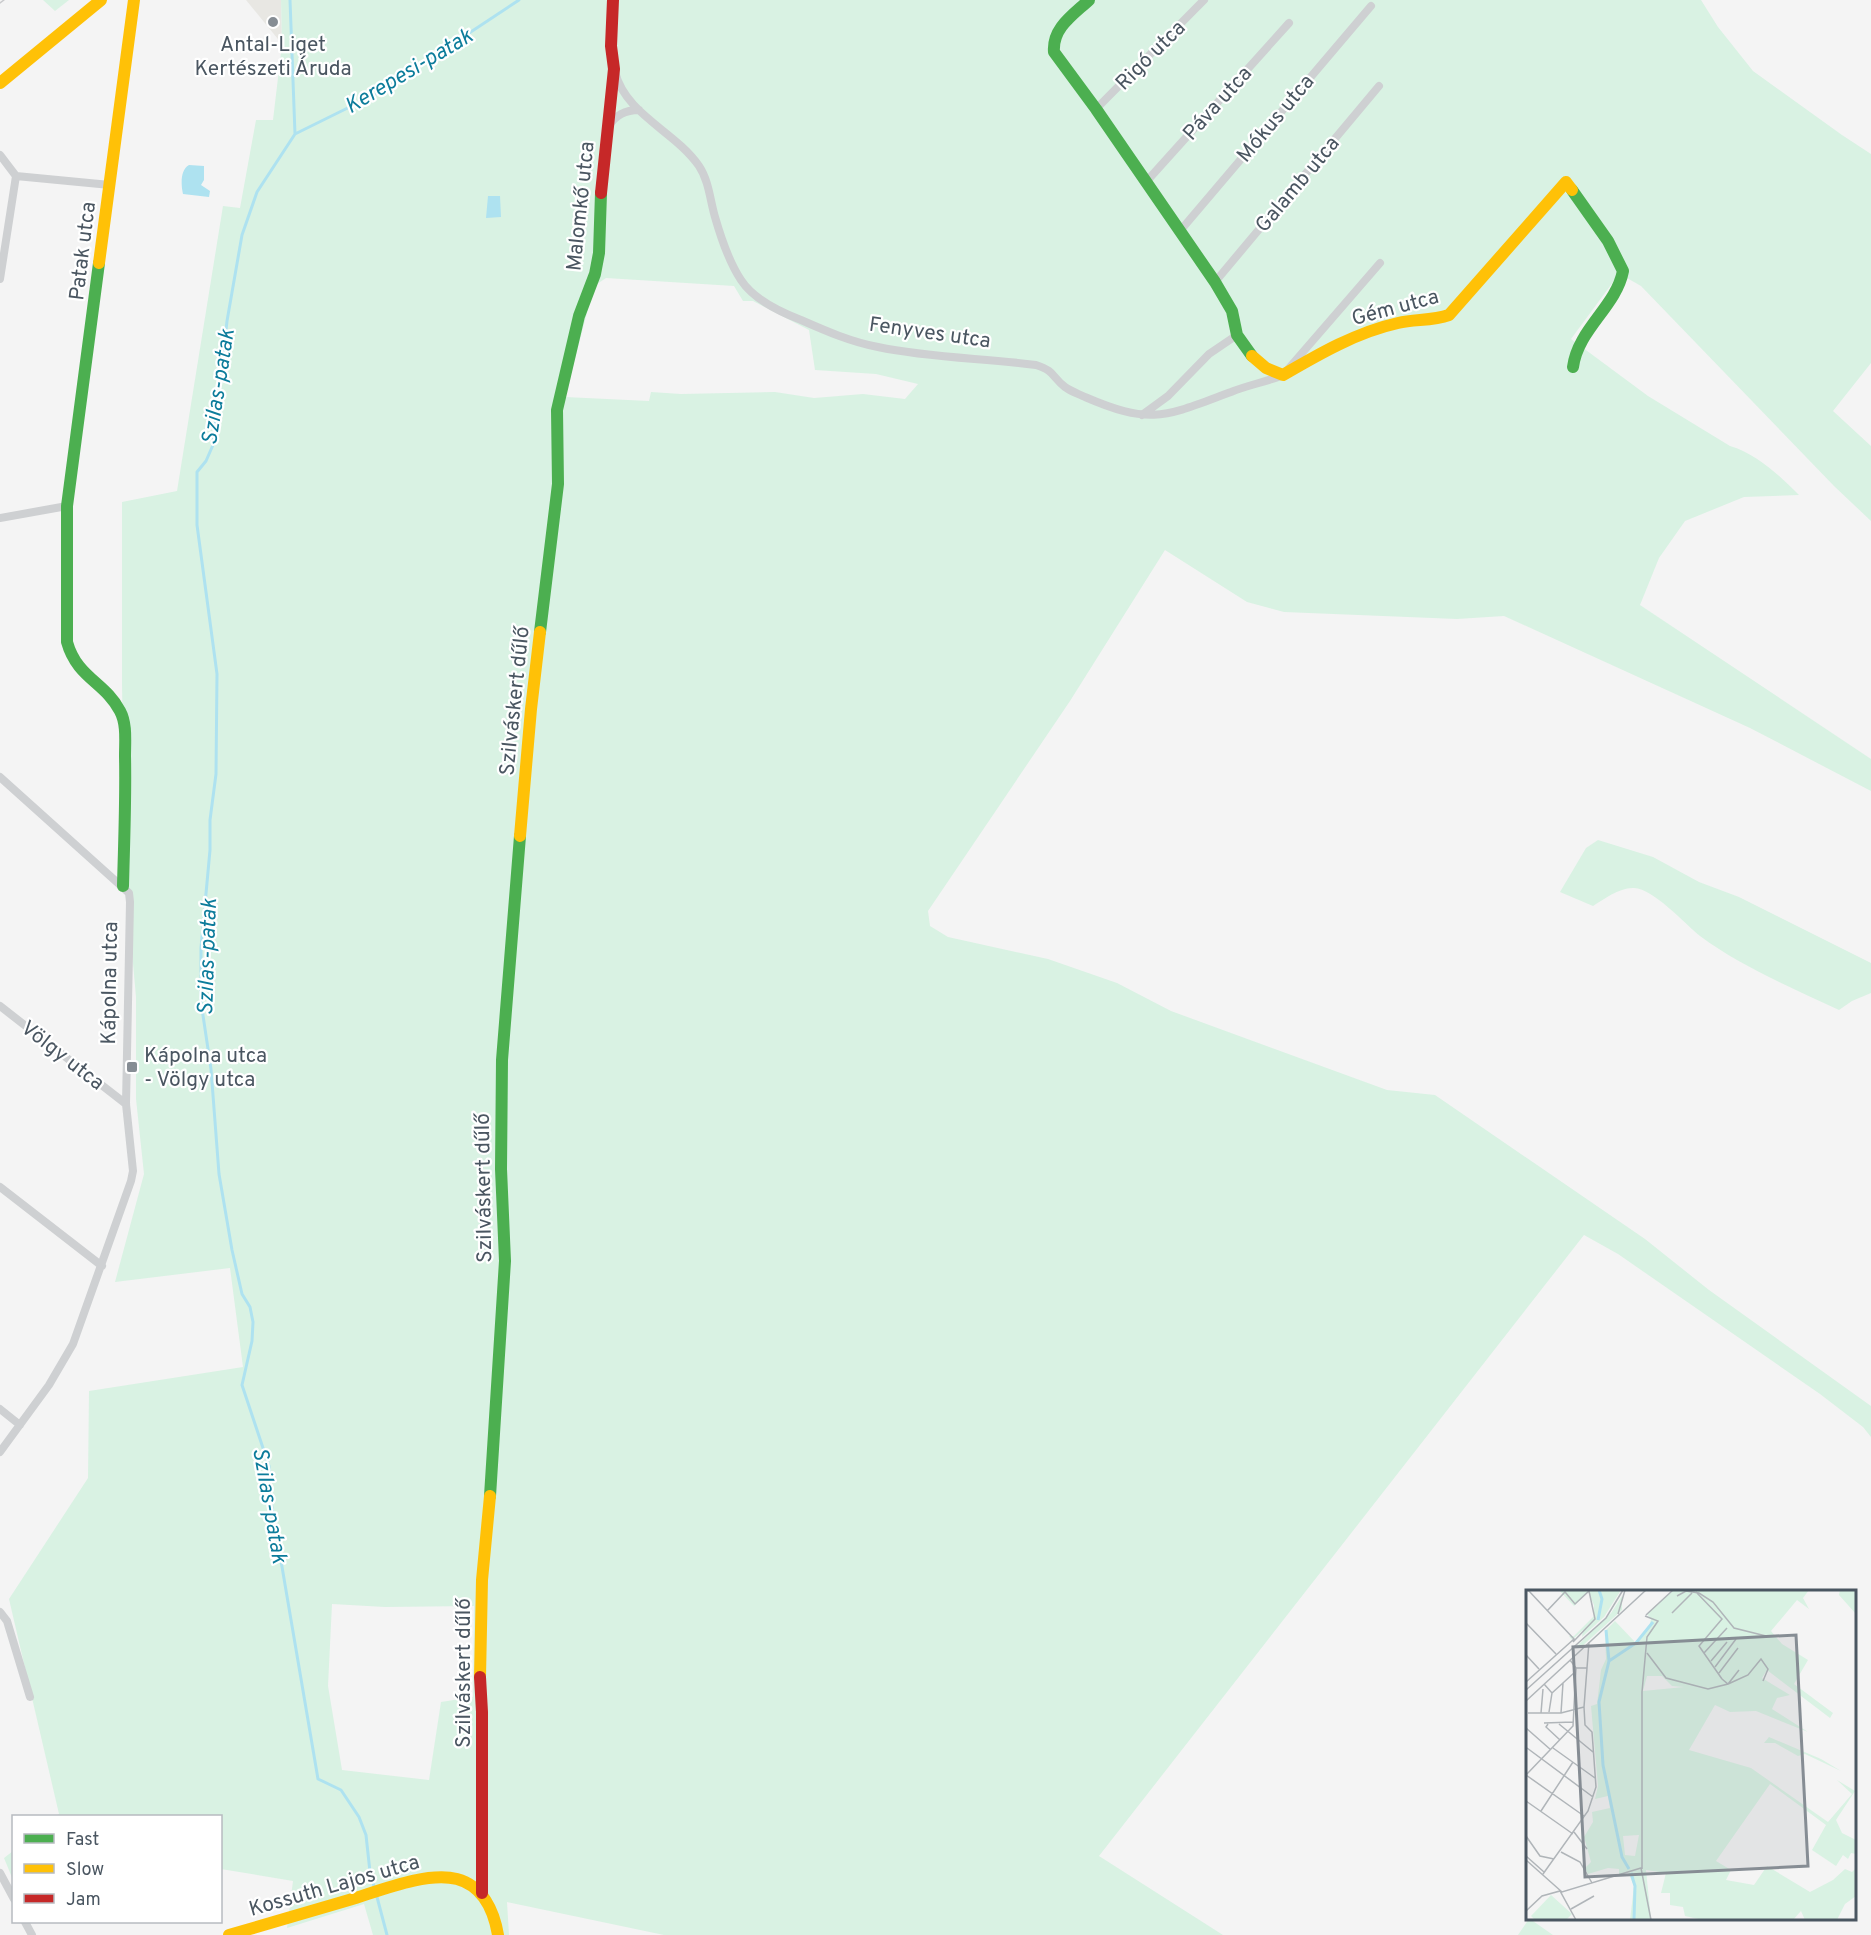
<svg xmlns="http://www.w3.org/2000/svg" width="1871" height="1935" font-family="Overpass,sans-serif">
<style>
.commercial{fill:#e8e7e3}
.green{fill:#d9f2e3;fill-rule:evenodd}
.water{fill:#aee2f0}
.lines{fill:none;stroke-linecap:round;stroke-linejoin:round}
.stream{stroke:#aee2f0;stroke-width:3}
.street{stroke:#ced0d2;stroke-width:8}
.fast{stroke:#4caf50;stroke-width:12}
.slow{stroke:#ffc107;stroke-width:12}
.jam{stroke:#c62828;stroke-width:12}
.tram{stroke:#c9cacc;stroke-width:1.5}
.poi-dot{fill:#868d94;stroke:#fff;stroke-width:2}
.labels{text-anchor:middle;stroke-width:4.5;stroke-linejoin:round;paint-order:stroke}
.poi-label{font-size:21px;fill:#4a5661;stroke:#fff}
.street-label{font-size:21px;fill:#4a5661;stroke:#fff}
.water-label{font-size:22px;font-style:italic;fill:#0c7c9b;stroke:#fff}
.inset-river{fill:none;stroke:#aee2f0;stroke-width:3}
.inset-road{fill:none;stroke:#b0b5b9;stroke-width:1.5}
.view{fill:#868d94;fill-opacity:0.15;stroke:#868d94;stroke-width:3}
.inset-edge{fill:none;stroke:#4a5661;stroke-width:3}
</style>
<rect width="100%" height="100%" fill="#f4f4f4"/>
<!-- commercial -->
<path class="commercial" d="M246 0H281L282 44Z"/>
<!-- green -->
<path class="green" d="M43 0H69L55 11Z
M281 0H1701L1718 27 1753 71 1842 135 1871 154V363L1833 411 1871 446V521L1834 486 1641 286 1627 278H1616L1571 339 1648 396 1730 446C1757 454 1780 476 1799 495L1744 497 1685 521 1659 558 1640 605 1871 759V791L1750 728 1504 616 1457 619 1284 612 1247 602 1165 550 1070 701 928 911 930 926 948 937 1048 959 1117 983 1171 1011 1387 1090 1435 1095 1645 1239 1709 1290 1871 1406V1437L1863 1427 1820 1394 1618 1254 1584 1235 1099 1856 1223 1935H664L507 1902 509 1935H373L364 1904 287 1928 293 1881 221 1869 220 1816H56L59 1814 9 1599 88 1478 89 1391 243 1367 230 1268 115 1282 144 1174 136 1099V997L125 874 122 684V502L177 491 223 206 240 208 256 120H273L282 44ZM606 278 734 286 743 301H753L809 330 815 370 876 374 918 384 905 399 863 394 814 398 775 392 681 394 651 392 649 401 565 397 594 286ZM332 1604 385 1607 474 1606 473 1697 441 1702 429 1780 342 1770 328 1686Z
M1598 840 1653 857 1699 882 1739 897 1871 963V993L1852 1001 1839 1010C1792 988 1742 967 1700 936 1685 924 1654 889 1634 888 1620 887 1604 899 1593 906L1560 892 1586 848Z
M13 1851V1880L4 1858Z
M1529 1919H1530L1553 1935H1518Z"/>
<!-- water -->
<path class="water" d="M189 165 204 166V180L201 185 210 191 209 197 183 194C181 185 180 170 189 165Z
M488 196H500L501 217 486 218Z"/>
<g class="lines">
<!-- stream -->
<path class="stream" d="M290 0 295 134 257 192 242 235 227 321 213 445 206 461 197 472V525L217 674 216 774 210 820V850L201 948V1002L211 1069 219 1174 232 1250 242 1294 250 1307 253 1322 252 1341 242 1385 269 1466 270 1496 318 1779 341 1790 359 1817 366 1835 370 1872 375 1890
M295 134 380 92 519 0
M377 1897 387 1935"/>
<!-- street -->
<path class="street" d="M615 72C626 115 675 131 699 166 709 181 710 200 715 217 721 238 729 262 741 280 754 300 780 312 801 320 826 331 851 342 878 347 930 358 984 358 1036 365 1055 371 1052 377 1065 387 1070 391 1079 394 1085 397 1152 426 1166 416 1231 392 1248 385 1266 382 1283 375L1380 263
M1096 109 1204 0
M609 126C616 114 626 110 639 110
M0 155 16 176 110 185
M1146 182 1289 23
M1180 231 1371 6
M0 279 16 176
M1215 282 1379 86
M1142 415 1168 396 1209 354 1237 335
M0 518 67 506
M0 777 129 893 130 902 126 1104 133 1171 131 1181 73 1344 49 1385 0 1452
M0 1006 126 1104
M0 1187 102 1266
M0 1409 20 1425
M0 1612 7 1621 30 1697
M0 1873 14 1899
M25 1922 32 1935"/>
<!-- fast -->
<path class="fast" d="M1089 0C1073 15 1052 28 1054 52L1096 109 1215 282 1232 311 1237 335 1252 356
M1572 190 1608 241 1623 271C1616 307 1578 329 1573 367
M99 263 67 506V642C77 678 105 682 120 711 127 724 125 741 125 756 126 799 124 843 123 886
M540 632 558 484 557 410 579 316 595 274 599 253 601 193
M490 1496 505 1261 501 1169 502 1060 520 836"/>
<!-- slow -->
<path class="slow" d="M0 83 101 0
M99 263 134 0
M1252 356 1266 368 1283 375C1319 354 1357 332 1398 323 1415 319 1432 321 1449 315L1566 182 1572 190
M520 836 531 709 540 632
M480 1677 482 1580 490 1496
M229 1935C269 1923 309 1912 349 1900 379 1891 427 1871 457 1879 483 1886 494 1911 498 1935"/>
<!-- jam -->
<path class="jam" d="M601 193 614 69 611 46 613 0
M480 1677 482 1712V1893"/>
<!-- tram -->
<path class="tram" d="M0 3 4 0"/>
</g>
<!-- markers -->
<g class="poi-dot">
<circle cx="273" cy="22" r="6"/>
<rect x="126" y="1061" width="12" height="12" rx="3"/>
</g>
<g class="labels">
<!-- poi labels -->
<g class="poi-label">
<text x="273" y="51">Antal-Liget<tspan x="273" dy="24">Kertészeti Áruda</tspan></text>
<text x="144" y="1062" text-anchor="start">Kápolna utca<tspan x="144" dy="24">- Völgy utca</tspan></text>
</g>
<!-- street labels -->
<g class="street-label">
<text transform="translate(1150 55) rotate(-45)" y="7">Rigó utca</text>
<text transform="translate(1217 103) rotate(-48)" y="7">Páva utca</text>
<text transform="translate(1275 118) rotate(-50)" y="7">Mókus utca</text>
<text transform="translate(1297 184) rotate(-50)" y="7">Galamb utca</text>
<text transform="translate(580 206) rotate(-84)" y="7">Malomkő utca</text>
<text transform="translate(82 251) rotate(-83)" y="7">Patak utca</text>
<text transform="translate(1395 307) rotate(-15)" y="7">Gém utca</text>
<text transform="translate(930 332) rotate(8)" y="7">Fenyves utca</text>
<text transform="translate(514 701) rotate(-84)" y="7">Szilváskert dűlő</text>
<text transform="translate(109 983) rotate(-89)" y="7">Kápolna utca</text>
<text transform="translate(63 1055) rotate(38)" y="7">Völgy utca</text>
<text transform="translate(483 1188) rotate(-91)" y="7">Szilváskert dűlő</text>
<text transform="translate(463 1673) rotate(-90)" y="7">Szilváskert dűlő</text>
<text transform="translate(334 1885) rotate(-16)" y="7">Kossuth Lajos utca</text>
</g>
<!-- water labels -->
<g class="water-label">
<text transform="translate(408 70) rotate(-31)" y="8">Kerepesi-patak</text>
<text transform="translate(217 387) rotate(-81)" y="8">Szilas-patak</text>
<text transform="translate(206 957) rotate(-88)" y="8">Szilas-patak</text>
<text transform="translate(271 1505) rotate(80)" y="8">Szilas-patak</text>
</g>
</g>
<!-- overview -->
<g transform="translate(1526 1590)">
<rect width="330" height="330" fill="#f4f4f4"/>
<path d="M33 0H95L78 27 56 47 57 40 46 50 43 46H48L68 26V15L62 2 48 16ZM147 0H283L277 8 283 19 271 10 245 41 256 54 282 70 268 94 307 123 304 128 241 80 236 88 264 105 251 108 246 119 282 142 230 121 204 122 189 115 163 160 225 178 302 232 326 204 311 190 329 201 310 230 316 243 330 250V264L325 263 322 269 317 265 310 276 286 260 300 235 244 194 190 271 205 280 200 290 228 295 241 276 284 302 307 290 319 279 326 282 330 278V306L319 314 311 330H279L275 321 267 330H177L159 326 157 317 144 315V303H135L140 283 120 280 125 330H104L108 296 102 282 93 285V279L82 278 62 284 59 278 65 272 58 247 67 232 66 222 84 218 82 206 69 209 72 196 65 116 71 114 75 80 80 69 79 41 89 31 109 52 123 38 125 29 121 24ZM136 86 146 96 158 97 117 101 121 86ZM113 245 109 266 99 265 97 246ZM314 0H330V24L313 5ZM96 6V20L54 58 51 56 85 23ZM243 147 295 169 315 181 279 164 272 166 249 153H238ZM25 305 46 324 40 330H9L5 326Z" fill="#d9f2e3" fill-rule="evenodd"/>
<path class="inset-river" d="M72 30 76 9 73 0M80 40 83 71 73 112 77 175 96 267 103 279M83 71 110 53 127 32M105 283 109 296 108 330"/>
<path class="inset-road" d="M170 2 196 29 173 56 196 89M151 6 160 1 173 3 187 12 208 38 240 46M21 21 39 2 49 14 63 1 69 29 47 52M146 23 166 3M92 24 99 0M120 25 147 0M0 33 30 64M121 63 140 88 182 99 202 94 213 80M178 63 201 38M0 65 13 79M44 70 50 78H61M185 71 201 52M189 77 210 49M193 83 212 58M196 89 202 94 222 85 235 69 242 79 237 91M0 92 48 49 2 0M18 94 26 103 49 82M0 100 80 28 97 0M0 111 120 0M23 122 26 103M2 123H35L58 117M15 123 17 99M35 123 37 93M18 133 47 132M22 134 20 137 34 150M33 134 67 162M0 138 25 160M1 158 67 207M27 158 69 188M0 185 47 136 50 78M0 185 58 226M0 211 47 244M15 221 47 172M48 242 61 259M0 246 14 266 28 269M35 262 54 272 66 293M0 266 18 282M0 270 36 302 115 278 125 330M116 279V102L121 47 132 31 119 26M17 284 62 221 70 197 66 142 59 135 58 117 63 52M45 319 68 306M0 321 16 306 34 301 50 330"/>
<path class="view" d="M270 45 282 276 59 287 47 57Z"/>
<rect width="330" height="330" class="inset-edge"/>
</g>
<!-- legend -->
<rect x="12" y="1815" width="210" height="108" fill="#ffffff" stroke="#b7bbc0" stroke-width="1.5"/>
<rect x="24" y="1834" width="30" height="9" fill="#4caf50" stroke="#b7bbc0" stroke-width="1.5"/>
<text x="66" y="1845" font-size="18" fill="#4a5661">Fast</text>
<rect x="24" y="1864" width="30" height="9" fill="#ffc107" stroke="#b7bbc0" stroke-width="1.5"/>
<text x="66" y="1875" font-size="18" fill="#4a5661">Slow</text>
<rect x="24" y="1894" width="30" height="9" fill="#c62828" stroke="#b7bbc0" stroke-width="1.5"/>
<text x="66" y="1905" font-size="18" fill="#4a5661">Jam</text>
</svg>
